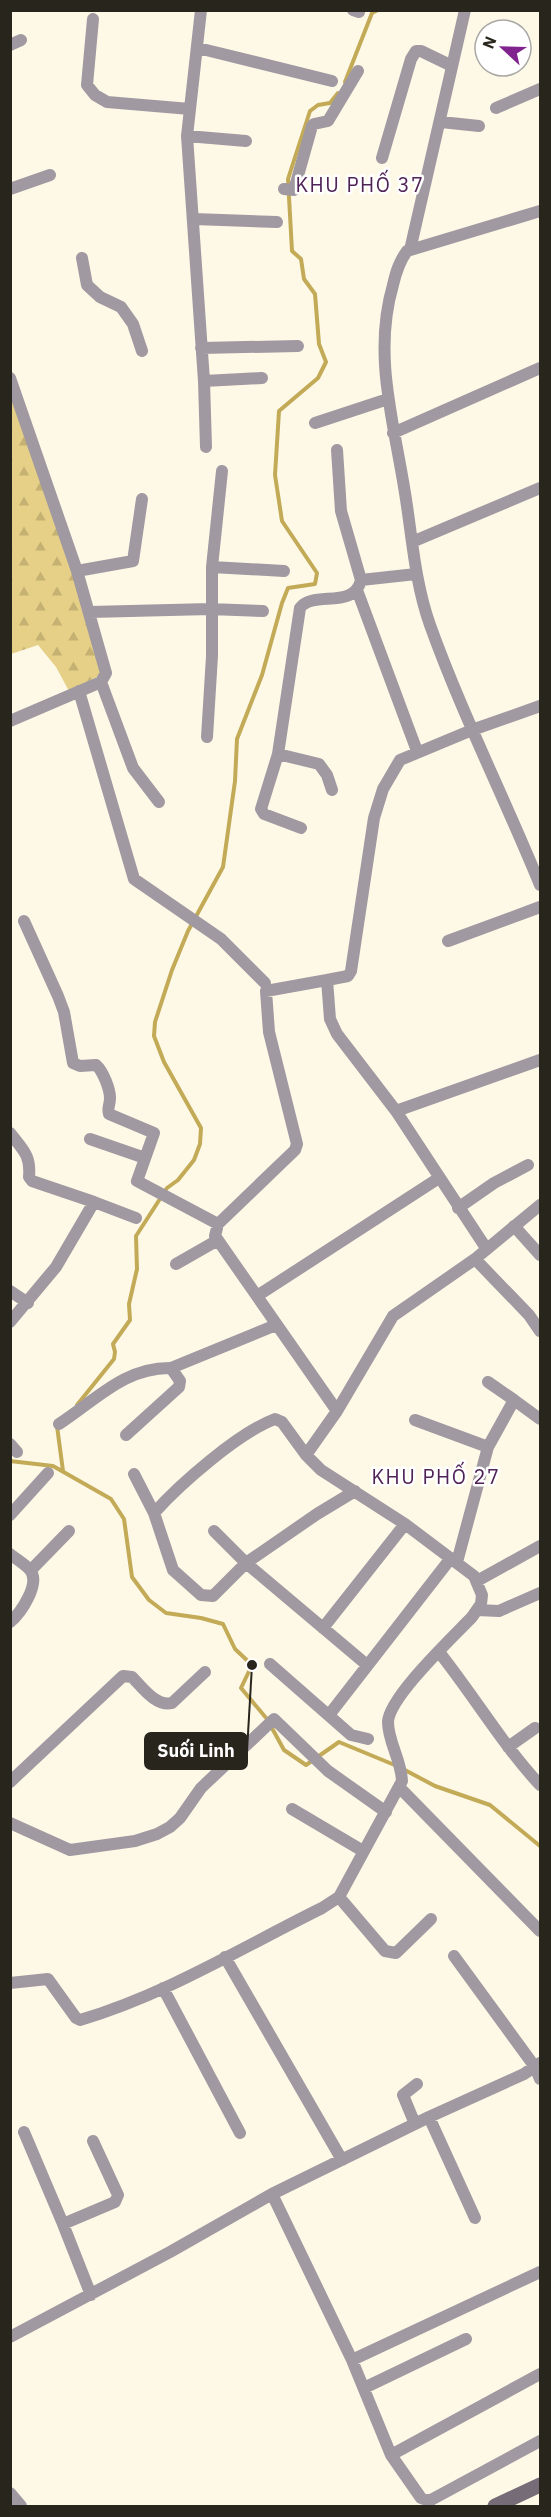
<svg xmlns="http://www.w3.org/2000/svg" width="551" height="2517" font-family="'IBM Plex Sans',sans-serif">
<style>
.forest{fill:url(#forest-firs)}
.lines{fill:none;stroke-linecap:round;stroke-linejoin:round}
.stream{stroke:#c3aa57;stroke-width:4}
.street{stroke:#a099a1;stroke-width:12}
.secondary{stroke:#766c77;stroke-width:15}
.labels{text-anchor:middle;stroke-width:5;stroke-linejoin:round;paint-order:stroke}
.quarter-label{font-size:20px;letter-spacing:1.5px;fill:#502357;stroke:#fff}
.leader{fill:none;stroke:#28251d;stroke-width:2}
.callout-dot{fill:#28251d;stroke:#fff;stroke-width:2}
.callout{fill:#28251d;stroke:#28251d;stroke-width:2}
.callout-label{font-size:18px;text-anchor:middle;font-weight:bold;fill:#fff}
</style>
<defs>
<pattern id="forest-firs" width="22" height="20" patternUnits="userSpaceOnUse" patternTransform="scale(1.5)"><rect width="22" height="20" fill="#e6cf86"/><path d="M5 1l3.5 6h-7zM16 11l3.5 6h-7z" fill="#c5b273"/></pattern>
</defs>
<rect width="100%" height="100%" fill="#fef9e7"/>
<!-- forest -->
<path class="forest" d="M10 391 73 572 101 675 69 691 56 667 38 645 11 654Z"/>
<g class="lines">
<!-- stream -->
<path class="stream" d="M345 82 372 13 378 10
M77 1405 114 1359 115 1352 113 1344 130 1320 129 1304 137 1269 136 1236 167 1188 178 1180 194 1160 200 1144 201 1128 164 1062 154 1036 155 1022 172 970 188 931 223 867 235 781 237 739 262 675 282 603 288 588 315 584 317 573 282 521 275 475 279 411 318 378 326 362 319 344 315 294 304 279 301 259 292 251 288 179 310 111 318 105 330 103 338 93
M57 1426 63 1471
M10 1461 53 1466 111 1499 124 1519 132 1577 149 1600 166 1613 201 1618 223 1624 235 1649 252 1665 241 1688 267 1719 284 1750 306 1765 339 1742 397 1766
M403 1769 435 1786 490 1805 540 1846"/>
<!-- street -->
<path class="street" d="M201 10 187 136 204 381 206 447
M353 10 359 12
M93 19 87 85 95 95 107 102 190 109
M10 45 21 40
M198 48 332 81
M496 108 540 89
M441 122 479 126
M187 136 246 141
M382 158 411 59 416 51H421L452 66
M10 189 50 175
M284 189 294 190 312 126 314 124 328 121 358 71
M540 211 407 251C399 262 396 272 393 285 373 353 393 419 404 487 412 533 414 580 430 625 462 714 505 799 540 885
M194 219 277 222
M410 250 465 10
M82 258 87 285 100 297 121 307 133 324 142 351
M201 348 298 346
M10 378 77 571 106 673 101 682 10 721
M204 381 262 378
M315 423 388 399
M393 433 540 368
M337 450 341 511 361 580 416 574
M412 542 540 488
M212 567 284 571
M77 571 133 561 142 499
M357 590 417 751
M90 612 210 609 263 611
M101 682 133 768 159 802
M79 691 134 879 221 939 265 983
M207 737 212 656V567L222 471
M278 754 300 608C313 590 354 610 361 580
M301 828 264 814 261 809 278 754 319 764 327 775 332 790
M24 921 58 996 64 1012 73 1063 80 1066 96 1065C103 1071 110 1089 110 1098 110 1105 107 1108 109 1114L154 1133 137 1181 218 1224
M448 941 540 907
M327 980 266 991 269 1032 297 1144 295 1150 218 1224 215 1236 337 1411
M396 1111 540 1060
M10 1133C23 1150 31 1155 29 1177L32 1181 94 1202 56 1267 10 1322
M90 1139 145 1158
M94 1202 136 1218
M458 1208 494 1183 528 1165
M514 1226 540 1255
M486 1248 396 1111 337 1034 330 1019 327 980 348 976 351 971 374 818 383 789 400 760 472 730 540 706
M475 1259 529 1315 540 1331
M176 1264 218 1240
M10 1291 28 1303
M257 1296 439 1178
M488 1382 514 1400 488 1447
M514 1400 540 1419
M415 1420 488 1447 457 1562
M59 1424C96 1400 125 1367 171 1368
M126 1435 179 1387 180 1381 171 1368 276 1325
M10 1444 17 1452
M134 1474 154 1513 173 1570 201 1595 213 1596 246 1563 317 1514 355 1491
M154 1513C180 1484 238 1433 275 1419L282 1422 306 1455
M10 1515 48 1473
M214 1531 246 1563 367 1665
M10 1554C16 1559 25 1564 30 1570 41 1583 21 1613 10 1622
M31 1570 69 1531
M477 1581 540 1546
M477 1610 499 1611 540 1593
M323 1628 405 1524
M439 1652C474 1696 502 1744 540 1785
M270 1664 351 1735 368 1739
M329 1715 451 1558
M508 1747 535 1728
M10 1782 123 1676 132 1677C142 1687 156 1707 172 1703L205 1672
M400 1788 540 1931
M292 1809 363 1851
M10 1823 70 1850 135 1841 157 1834 170 1827 180 1818 201 1788 274 1719 328 1771 386 1812
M339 1897 385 1951 396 1953 431 1919
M454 1956 535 2067 540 2079
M225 1957 342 2160
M10 1983 48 1979 76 2018 80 2020C165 1995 243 1947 322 1908L339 1897 402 1781C401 1759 388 1742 388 1722 389 1697 453 1637 472 1617L481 1604 482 1595 474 1576 405 1524 321 1470 306 1455 337 1411 393 1316 475 1259 540 1205
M163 1988 240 2133
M429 2117 475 2218
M415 2124 403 2095 417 2084
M24 2132 63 2224
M272 2194 352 2360 391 2455 421 2498 429 2501 540 2441
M91 2295 63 2224 115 2202 118 2195 93 2141
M10 2337 170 2252 272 2194 429 2117 524 2074 540 2063
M352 2360 540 2272
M364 2388 466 2339
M391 2455 540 2374
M10 2493 21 2506"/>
<!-- secondary -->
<path class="secondary" d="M495 2506 540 2485"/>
</g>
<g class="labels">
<!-- quarter labels -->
<g class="quarter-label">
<text x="360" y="192">KHU PHỐ 37</text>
<text x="436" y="1484">KHU PHỐ 27</text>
</g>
</g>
<!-- callouts -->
<path class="leader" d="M252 1665L247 1751"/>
<circle class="callout-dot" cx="252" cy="1665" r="6"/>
<rect class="callout" x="145" y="1733" width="102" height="36" rx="6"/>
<g class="callout-label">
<text x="196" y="1757">Suối Linh</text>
</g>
<!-- border -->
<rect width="551" height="2517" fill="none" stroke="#28251d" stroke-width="24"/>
<!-- north arrow -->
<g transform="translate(503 48) rotate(292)"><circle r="28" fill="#ffffff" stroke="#a9a8a5" stroke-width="1.5"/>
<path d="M0-4.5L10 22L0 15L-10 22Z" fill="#80238f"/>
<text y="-9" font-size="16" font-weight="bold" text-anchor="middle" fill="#28251d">N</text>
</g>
</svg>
